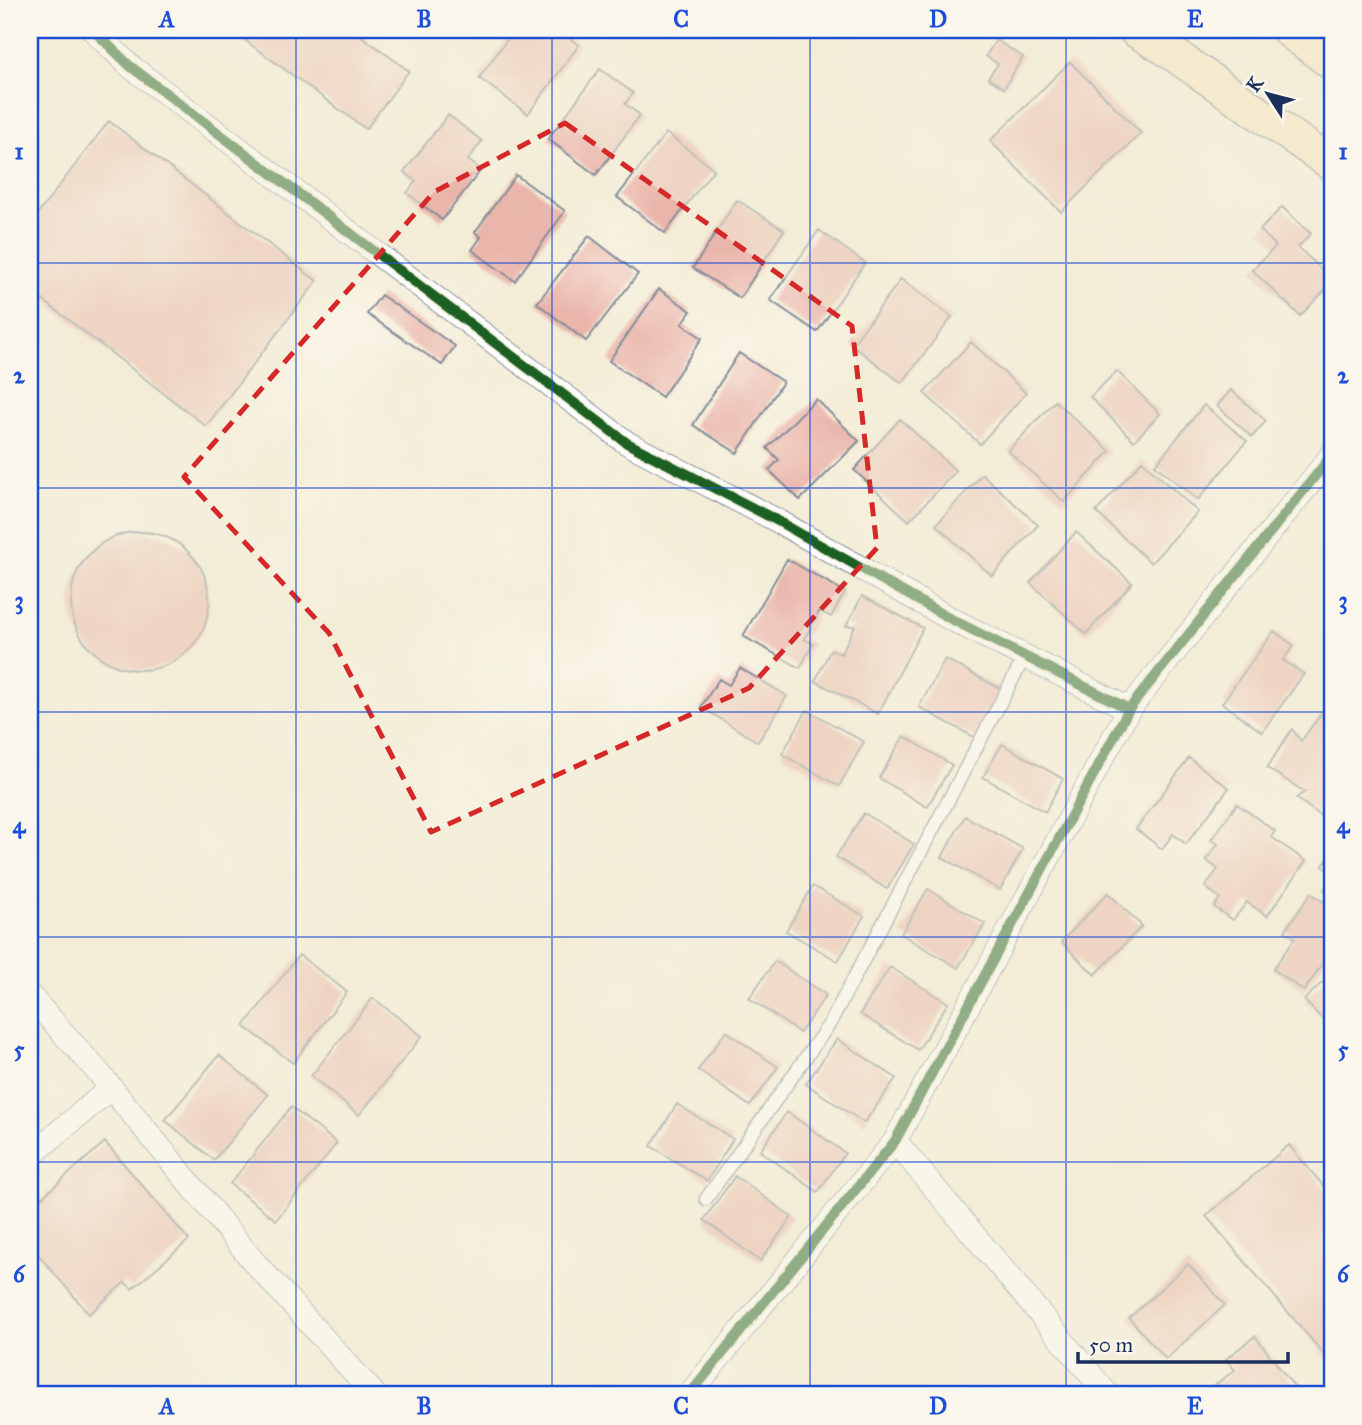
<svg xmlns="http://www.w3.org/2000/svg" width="1362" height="1425" font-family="'IM FELL Great Primer',serif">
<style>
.building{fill:#eab5aa}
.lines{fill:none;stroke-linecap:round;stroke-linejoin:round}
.service-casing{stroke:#878e9a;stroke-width:15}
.minor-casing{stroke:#878e9a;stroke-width:25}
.secondary-casing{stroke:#878e9a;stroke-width:36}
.service{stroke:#fff;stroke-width:12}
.minor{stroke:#fff;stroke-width:23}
.secondary{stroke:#fbe6c4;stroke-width:33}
.cycleway-casing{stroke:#fbf7ec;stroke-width:15}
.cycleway{stroke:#1b5e20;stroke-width:10}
.marked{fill:none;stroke:#d62828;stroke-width:5;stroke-dasharray:14 9;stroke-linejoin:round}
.grid{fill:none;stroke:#1d4ed8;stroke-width:2;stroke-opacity:0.55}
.neatline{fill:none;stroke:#1d4ed8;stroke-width:2.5}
.grid-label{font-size:23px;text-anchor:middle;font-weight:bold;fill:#1d4ed8}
</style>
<rect width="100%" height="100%" fill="#fbf7ec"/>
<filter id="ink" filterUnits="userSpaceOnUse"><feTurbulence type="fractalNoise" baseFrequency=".0143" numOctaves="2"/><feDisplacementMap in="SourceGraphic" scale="14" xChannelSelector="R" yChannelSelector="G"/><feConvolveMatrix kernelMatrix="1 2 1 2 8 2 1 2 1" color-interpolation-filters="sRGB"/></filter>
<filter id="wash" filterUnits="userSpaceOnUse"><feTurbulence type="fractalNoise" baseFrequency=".00686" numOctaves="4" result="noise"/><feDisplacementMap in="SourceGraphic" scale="28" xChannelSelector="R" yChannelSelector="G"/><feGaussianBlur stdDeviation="1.57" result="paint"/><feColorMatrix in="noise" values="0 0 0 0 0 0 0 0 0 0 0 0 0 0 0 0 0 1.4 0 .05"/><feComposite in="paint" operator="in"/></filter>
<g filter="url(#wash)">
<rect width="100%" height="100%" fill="#f3edd7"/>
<g id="blocks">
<!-- building -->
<path class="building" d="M238 30H353L409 71 366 129 235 33Z
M514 30H558L579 45 528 114 479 78Z
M996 40 1023 57 1004 88 988 78 998 64 986 56Z
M1070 62 1141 133 1061 212 990 141Z
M600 69 633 93 625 104 640 115 596 175 548 139Z
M448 115 482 141 468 160 481 170 442 220 407 193 416 181 404 172Z
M109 121 317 281 206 426 30 290V224Z
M666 133 714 169 665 233 617 197Z
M516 175 565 211 515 281 472 250 481 237 475 232Z
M737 200 784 230 740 298 693 268Z
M1282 207 1311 234 1298 247 1332 280V289L1329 286 1300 316 1252 270 1276 246 1260 230Z
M819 230 865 263 817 332 770 300Z
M589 236 638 274 586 341 537 303Z
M901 279 952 317 902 383 852 345Z
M659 289 691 311 682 324 702 338 662 397 609 361Z
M381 295 455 346 442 365 367 314Z
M971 342 1026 393 980 444 924 393Z
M739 353 783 382 737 453 693 425Z
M1117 371 1160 414 1134 441 1090 397Z
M1231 390 1266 421 1252 437 1217 406Z
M816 399 859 441 800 500 769 470 779 460 767 448Z
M1055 401 1110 451 1064 502 1008 451Z
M1204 405 1247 441 1198 500 1155 465Z
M900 419 956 471 909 521 854 470Z
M1142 461 1198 512 1151 563 1096 512Z
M982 474 1038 525 992 576 936 525Z
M1076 532 1132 583 1086 634 1030 583Z
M71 601a69 69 0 1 1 138 0a69 69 0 1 1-138 0Z
M787 559 845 592 831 617 820 611 804 639 813 644 800 668 743 636Z
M862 596 923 628 878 714 815 681 831 649 841 654 855 626H846Z
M1274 631 1294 646 1283 660 1304 674 1262 732 1222 703Z
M945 659 1005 691 979 740 919 707Z
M740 668 787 696 758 742 701 707 719 679 729 685Z
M807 710 864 742 839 786 782 754Z
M1321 714 1332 722V824L1296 798 1305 792 1267 768 1292 729 1301 741Z
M904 736 952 765 927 807 879 778Z
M1002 744 1063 779 1045 812 983 777Z
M1189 758 1229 788 1186 844 1173 834 1162 849 1136 829Z
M1237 804 1275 831 1271 837 1306 861 1267 916 1247 902 1233 920 1214 907 1220 898 1205 887 1218 869 1206 860 1218 844 1211 840Z
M864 813 914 844 887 889 836 857Z
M965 816 1023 849 1000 890 942 857Z
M1332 852V873L1323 866Z
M1332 878V895L1324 890Z
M813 886 864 916 838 961 786 931Z
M928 889 985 924 958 968 901 934Z
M1108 893 1142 926 1095 975 1061 942Z
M1311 893 1332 908V950L1304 991 1273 969 1295 938 1285 931Z
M299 955 347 992 293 1063 244 1026Z
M775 961 826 995 800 1033 749 998Z
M890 967 948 1003 918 1050 860 1014Z
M1332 973V1029L1304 1000Z
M373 998 422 1036 359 1115 311 1076Z
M726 1031 778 1067 750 1106 698 1070Z
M837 1039 896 1078 864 1123 806 1084Z
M219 1055 268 1095 214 1160 165 1120Z
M677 1104 733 1139 707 1181 651 1146Z
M291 1107 337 1143 276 1220 230 1184Z
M787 1112 845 1153 818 1192 760 1151Z
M105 1142 189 1240 132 1289 125 1282 89 1314 30 1245V1208Z
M1289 1145 1332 1196V1232L1324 1239 1332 1249V1355L1328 1359 1206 1216Z
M735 1176 792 1217 760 1261 704 1220Z
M1188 1264 1225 1305 1166 1359 1129 1318Z
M1255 1336 1299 1393 1296 1395H1201L1235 1370 1226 1359Z"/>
</g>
</g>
<g filter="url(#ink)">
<use href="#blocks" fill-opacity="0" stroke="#878e9a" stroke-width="2"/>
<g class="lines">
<defs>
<path id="service" d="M706 1199 830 1023 1024 658"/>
<path id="minor" d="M93 30 130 66 627 443 776 520 949 618 1129 709 1332 455
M30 996 99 1073 254 1262 375 1395
M895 1141 1108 1395
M30 1156 111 1088
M689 1395 895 1141 1129 709"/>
<path id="secondary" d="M1135 30 1163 47 1332 164
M1288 30 1332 63"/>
</defs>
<!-- service casing -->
<use href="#service" class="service-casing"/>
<!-- minor casing -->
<use href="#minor" class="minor-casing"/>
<!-- secondary casing -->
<use href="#secondary" class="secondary-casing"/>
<!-- service -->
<use href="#service" class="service"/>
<!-- minor -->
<use href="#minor" class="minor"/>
<!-- secondary -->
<use href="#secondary" class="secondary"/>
<defs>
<path id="cycleway" d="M93 30 130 66 627 443 776 520 949 618 1129 709 1332 455
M689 1395 895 1141 1129 709"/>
</defs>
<!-- cycleway casing -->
<use href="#cycleway" class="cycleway-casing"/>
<!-- cycleway -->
<use href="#cycleway" class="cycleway"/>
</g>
</g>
<!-- marked area -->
<path d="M0 0H1362V1425H0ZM565 123 852 326 877 548 749 688 431 832 329 633 184 477 434 192Z" fill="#f3edd7" fill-opacity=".55" fill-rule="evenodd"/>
<path class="marked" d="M565 123 852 326 877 548 749 688 431 832 329 633 184 477 434 192Z"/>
<!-- grid -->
<path class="grid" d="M296 30V1395M552 30V1395M810 30V1395M1066 30V1395M30 263H1332M30 488H1332M30 712H1332M30 937H1332M30 1162H1332"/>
<!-- margin -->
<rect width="1362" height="1425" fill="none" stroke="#fbf7ec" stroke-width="77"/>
<!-- north arrow -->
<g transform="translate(1268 94) rotate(306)" stroke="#fbf7ec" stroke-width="5" paint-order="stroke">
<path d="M0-5L12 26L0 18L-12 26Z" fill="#1b2f5e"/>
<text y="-10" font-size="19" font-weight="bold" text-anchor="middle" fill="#1b2f5e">K</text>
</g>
<!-- scale -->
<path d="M1078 1352v10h210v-10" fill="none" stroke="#1b2f5e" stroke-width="3.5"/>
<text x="1089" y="1352" font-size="21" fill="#1b2f5e" stroke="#fbf7ec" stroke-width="5" paint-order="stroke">50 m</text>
<rect x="38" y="38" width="1286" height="1348" class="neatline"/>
<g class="grid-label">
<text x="167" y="27">A</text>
<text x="424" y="27">B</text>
<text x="681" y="27">C</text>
<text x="938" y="27">D</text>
<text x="1195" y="27">E</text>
<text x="19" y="159">1</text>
<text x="1343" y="159">1</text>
<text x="19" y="383">2</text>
<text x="1343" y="383">2</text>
<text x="19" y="608">3</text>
<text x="1343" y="608">3</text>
<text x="19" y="833">4</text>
<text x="1343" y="833">4</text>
<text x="19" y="1057">5</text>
<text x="1343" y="1057">5</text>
<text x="19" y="1282">6</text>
<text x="1343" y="1282">6</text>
<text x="167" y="1414">A</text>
<text x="424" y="1414">B</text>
<text x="681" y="1414">C</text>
<text x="938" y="1414">D</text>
<text x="1195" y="1414">E</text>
</g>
</svg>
